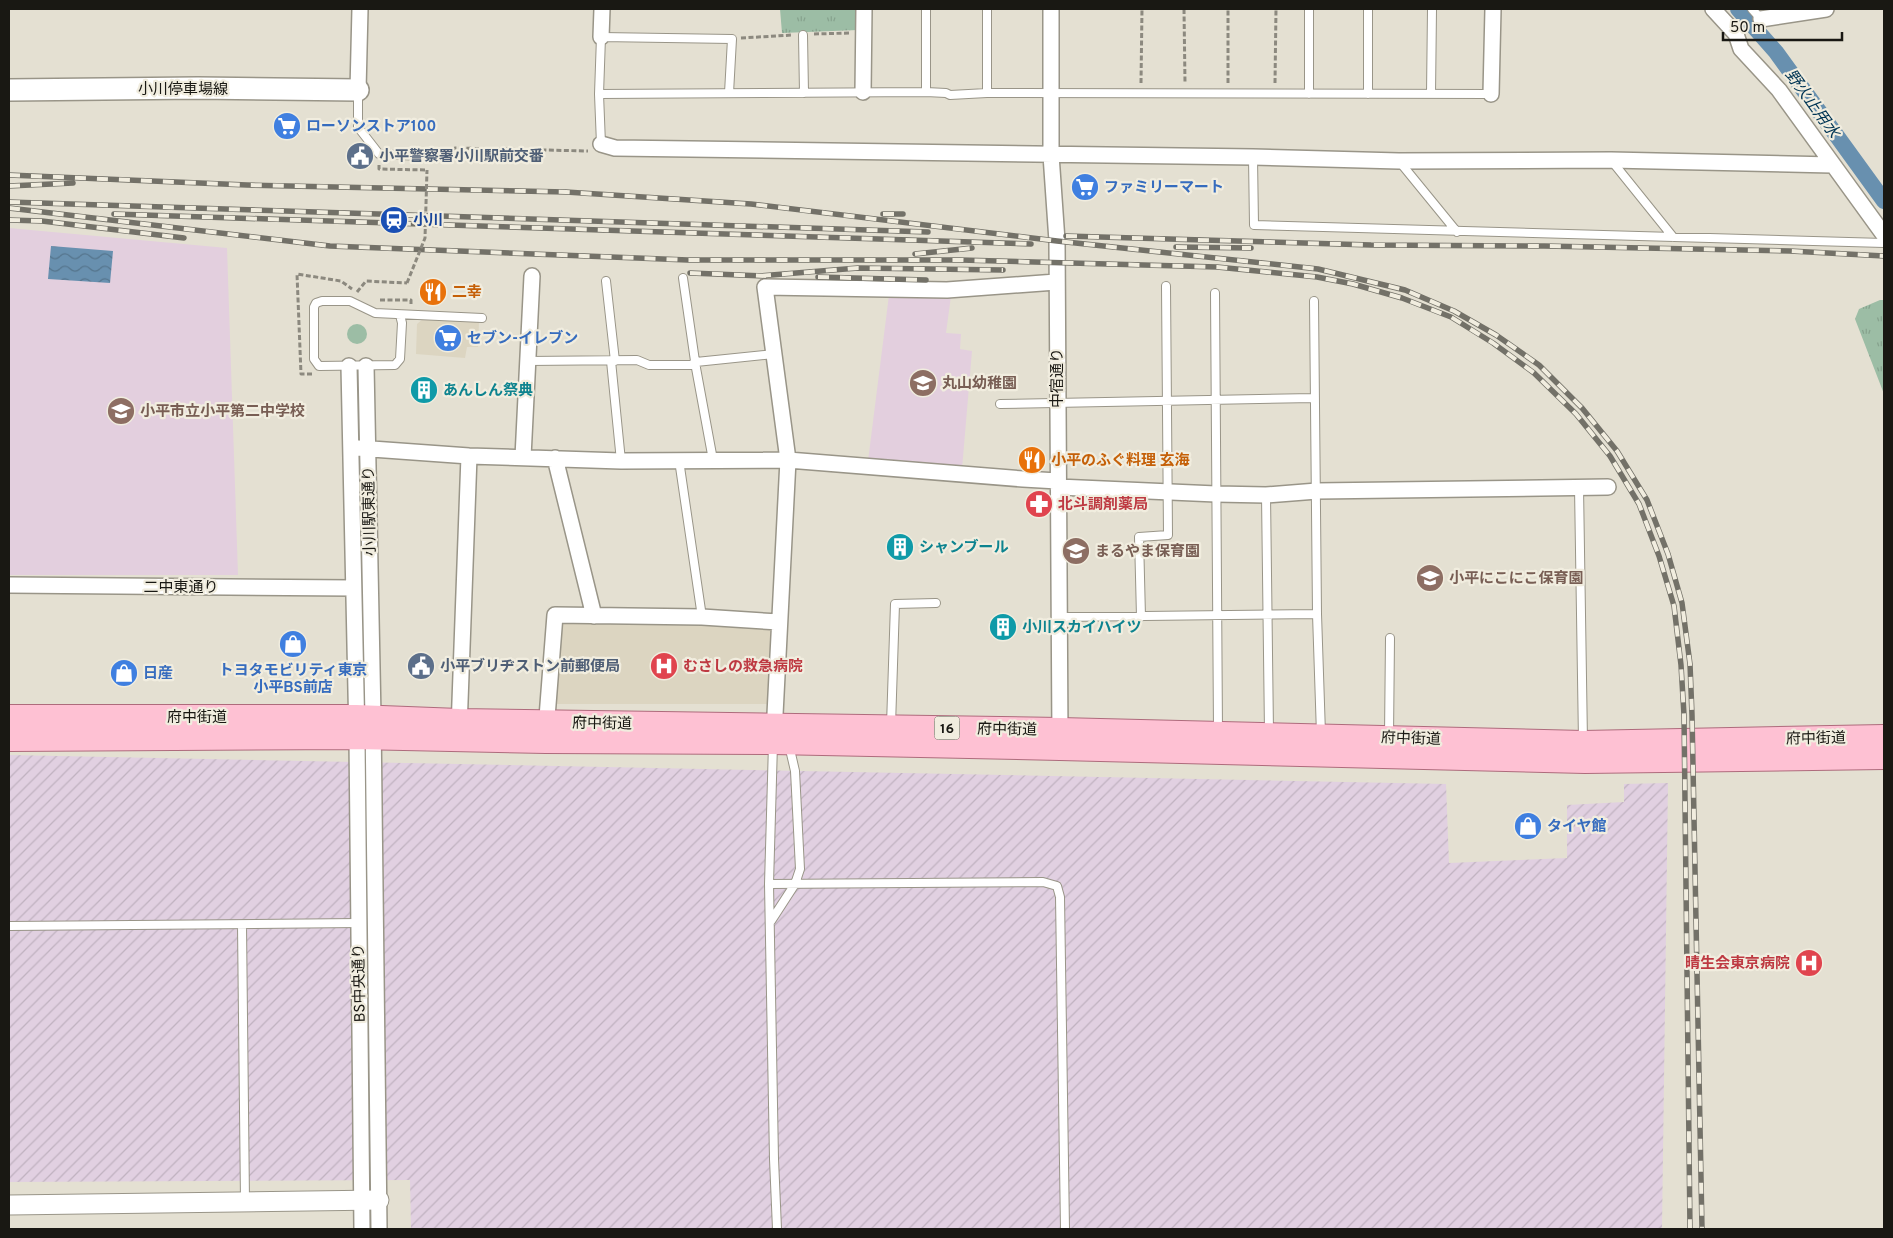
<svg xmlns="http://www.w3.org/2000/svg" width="1893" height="1238" font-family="Overpass,'Noto Sans JP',sans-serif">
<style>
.built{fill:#dcd5c1}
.industrial{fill:url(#industrial-furrows)}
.education{fill:#e3cfde}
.green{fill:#9cbda5}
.park{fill:url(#park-tufts)}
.water{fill:url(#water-waves)}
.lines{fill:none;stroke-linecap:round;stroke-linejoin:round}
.canal{stroke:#6890af;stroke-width:16}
.service-casing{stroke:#999588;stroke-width:10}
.minor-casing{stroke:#999588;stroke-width:18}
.tertiary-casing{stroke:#999588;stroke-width:21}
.secondary-casing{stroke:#999588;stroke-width:24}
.primary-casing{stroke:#ae6b7c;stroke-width:26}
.path{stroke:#8c897f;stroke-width:3;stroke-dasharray:5 2.5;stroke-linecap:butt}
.service{stroke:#fff;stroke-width:8}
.minor{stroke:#fff;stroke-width:15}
.tertiary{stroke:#fff;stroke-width:19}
.secondary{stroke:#fff;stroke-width:21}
.primary{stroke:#fec1d3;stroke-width:24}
.rail-casing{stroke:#737168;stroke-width:5.5}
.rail{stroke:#f1eddf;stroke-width:4;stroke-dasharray:11;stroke-linecap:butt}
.path-bridge{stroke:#8c897f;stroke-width:3;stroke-dasharray:5 2.5;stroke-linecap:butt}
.labels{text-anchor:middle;stroke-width:4.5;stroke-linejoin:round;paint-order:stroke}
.shield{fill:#f1eddf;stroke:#5a5850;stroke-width:1}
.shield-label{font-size:14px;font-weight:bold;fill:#191813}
.street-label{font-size:15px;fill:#191813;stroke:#f1eddf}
.shop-label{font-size:15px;font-weight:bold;fill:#366cbe;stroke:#f1eddf;text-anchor:start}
.service-label{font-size:15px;font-weight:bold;fill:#4e5e75;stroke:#f1eddf;text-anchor:start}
.transit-label{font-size:15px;font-weight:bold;fill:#164399;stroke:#f1eddf;text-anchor:start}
.food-label{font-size:15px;font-weight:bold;fill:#c56008;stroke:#f1eddf;text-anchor:start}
.education-label{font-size:15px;font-weight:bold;fill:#785e54;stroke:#f1eddf;text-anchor:start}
.culture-label{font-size:15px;font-weight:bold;fill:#0d838f;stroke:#f1eddf;text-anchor:start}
.health-label{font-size:15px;font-weight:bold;fill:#be3a42;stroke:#f1eddf;text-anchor:start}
.water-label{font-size:16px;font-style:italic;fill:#003554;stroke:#f1eddf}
</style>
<defs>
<pattern id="industrial-furrows" width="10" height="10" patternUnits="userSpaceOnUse" patternTransform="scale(1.25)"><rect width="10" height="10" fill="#e1d0e1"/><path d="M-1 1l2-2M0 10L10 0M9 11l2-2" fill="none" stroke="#c0b2c0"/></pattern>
<pattern id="park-tufts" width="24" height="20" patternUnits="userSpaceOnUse" patternTransform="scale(1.25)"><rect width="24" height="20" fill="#9cbda5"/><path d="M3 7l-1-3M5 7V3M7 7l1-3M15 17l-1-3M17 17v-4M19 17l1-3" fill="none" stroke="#86a28d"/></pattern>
<pattern id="water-waves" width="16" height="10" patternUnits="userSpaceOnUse" patternTransform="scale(1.25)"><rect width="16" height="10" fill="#6890af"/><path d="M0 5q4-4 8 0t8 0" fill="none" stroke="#55758d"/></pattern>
</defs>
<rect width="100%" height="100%" fill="#e4e0d2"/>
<!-- built -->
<path class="built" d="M424 318 479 322 478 347H467L465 358 416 354 417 324Z
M560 621 693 622 773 628 769 704H555Z"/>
<!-- industrial -->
<path class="industrial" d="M9 755 1446 784 1449 863 1567 858V805L1624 802V784L1668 783 1662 1229H411L410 1180 9 1182Z"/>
<!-- education -->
<path class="education" d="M9 228 227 248 238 575H9Z
M889 295 951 296 946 333 961 334 960 349 972 351 962 469 868 461Z"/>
<!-- green -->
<path class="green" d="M347 334a10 10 0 1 1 20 0a10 10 0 1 1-20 0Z"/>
<!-- park -->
<path class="park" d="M780 9H858V30L782 33Z
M1880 300H1884V394L1855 319 1859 309Z"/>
<!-- water -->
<path class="water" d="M51 246 113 251 110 283 48 279Z"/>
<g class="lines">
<!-- canal -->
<path class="canal" d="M1738 9 1776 52 1884 201"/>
<defs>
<path id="service" d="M926 9V92
M1309 9V94
M1752 9 1761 19
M803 35 804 93
M358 92V127L379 154 444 157
M729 93 732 39 601 37 599 94 926 92 946 93 950 95 987 93 1491 94
M987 93V9
M599 94 601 144
M1368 94V9
M1431 94 1432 9
M1253 157 1254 225 1884 243
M1611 160 1673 237
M1399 161 1457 232
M683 278 696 368 713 460
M606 281 615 361
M1215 293 1218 731
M1314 301 1317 614 1321 734
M400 315 402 323 400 359 395 365 319 366 314 359V307L316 303 322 301H350L375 313 482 318
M527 361 637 360 649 365H691L696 362 774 354
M611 361 621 461
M1000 404 1314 398
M679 460 702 617
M1579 487 1583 741
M1266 495 1269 732
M1059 617 1317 614
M1141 617 1139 537 1168 535 1166 286
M891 725 895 604 936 603
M1389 736 1390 638
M773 744 769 884 774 1159 777 1229
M769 884 1043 882 1057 886 1060 897 1065 1229
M771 921 795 884 800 869 795 771 789 745
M242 925 245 1201
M9 926 359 923"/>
<path id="minor" d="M1051 9V155L1057 241 1060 737
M1713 9 1736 34 1741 49 1779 90 1884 235
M1761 19 1826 9
M601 37 602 9
M358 90 360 9
M863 92 864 9
M1491 94 1493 9
M601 144 615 148 1253 157 1399 161 1611 160 1832 165
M349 366 357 737 362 1229
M366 366 373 718 379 1229
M358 448 469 456 621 461 788 460 1023 479 1058 481
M523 457 532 276
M555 458 594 616
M1058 487 1216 494 1266 495 1317 491 1608 487
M9 585 353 588
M459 729 469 456
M546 730 555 615 702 617 779 622
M774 734 788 460 765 287 947 290 1056 282"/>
<path id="tertiary" d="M9 1205 379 1200"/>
<path id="secondary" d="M9 90 198 88 358 90"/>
<path id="primary" d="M9 717H356L459 721 1060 730 1583 743 1884 737
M9 739 357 737 546 741 773 742 1060 748 1585 761 1884 757"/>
</defs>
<!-- service casing -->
<use href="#service" class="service-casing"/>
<!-- minor casing -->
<use href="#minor" class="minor-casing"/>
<!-- tertiary casing -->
<use href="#tertiary" class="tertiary-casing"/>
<!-- secondary casing -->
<use href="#secondary" class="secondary-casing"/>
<!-- primary casing -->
<use href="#primary" class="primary-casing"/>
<!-- path -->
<path class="path" d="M1184 9 1185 83
M814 34 850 33
M741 38 793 35
M1141 83 1142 9
M1228 83V9
M1275 83 1276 9
M452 150 455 148 588 151
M379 165V169L427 170
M420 221H426
M357 292 366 281 407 283
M380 300H411V305
M312 374H301L297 274 341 281 352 289"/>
<!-- service -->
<use href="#service" class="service"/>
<!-- minor -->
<use href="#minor" class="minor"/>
<!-- tertiary -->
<use href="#tertiary" class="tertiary"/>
<!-- secondary -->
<use href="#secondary" class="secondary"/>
<!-- primary -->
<use href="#primary" class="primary"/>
<defs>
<path id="rail" d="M9 175 247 185 566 192 751 204 1057 241 1318 269 1405 290 1454 311 1496 335 1539 365 1582 408 1617 451 1647 500 1668 554 1682 603 1690 664 1692 715 1702 1229
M9 186 73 183
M9 202 928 232
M9 208 330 246 688 260H960L1217 267 1317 277 1353 284 1402 298 1451 317 1493 343 1534 373 1576 414 1610 456 1639 504 1659 556 1674 606 1681 665 1684 715 1690 1229
M114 214 1031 244
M883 214H903
M9 220 42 221 184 238
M1066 236 1371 245 1544 246 1790 251 1884 256
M1176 247 1251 248
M915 254 972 248
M690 273 766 276
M760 276 858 268 1003 270
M818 277 926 280"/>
</defs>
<!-- rail casing -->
<use href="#rail" class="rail-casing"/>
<!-- rail -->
<use href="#rail" class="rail"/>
<!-- path-bridge -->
<path class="path-bridge" d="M407 283 425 238 427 170"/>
</g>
<!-- icons -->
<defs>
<symbol id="supermarket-disc" viewBox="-11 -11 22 22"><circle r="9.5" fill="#3f7fe0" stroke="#f1eddf"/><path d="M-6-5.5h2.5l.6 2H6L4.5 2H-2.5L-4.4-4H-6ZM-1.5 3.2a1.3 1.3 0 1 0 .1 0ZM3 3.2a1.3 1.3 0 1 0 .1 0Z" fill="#fff"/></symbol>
<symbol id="civic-disc" viewBox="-11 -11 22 22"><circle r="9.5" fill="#5c6f8a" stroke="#f1eddf"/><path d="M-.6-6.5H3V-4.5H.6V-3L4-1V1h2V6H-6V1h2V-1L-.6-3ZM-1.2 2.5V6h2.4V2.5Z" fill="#fff"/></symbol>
<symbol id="station-disc" viewBox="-11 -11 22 22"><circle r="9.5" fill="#1a4fb4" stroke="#f1eddf"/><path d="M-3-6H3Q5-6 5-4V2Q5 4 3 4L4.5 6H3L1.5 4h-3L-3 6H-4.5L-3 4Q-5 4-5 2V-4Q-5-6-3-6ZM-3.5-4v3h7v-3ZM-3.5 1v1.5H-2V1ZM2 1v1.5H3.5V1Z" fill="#fff"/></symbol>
<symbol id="restaurant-disc" viewBox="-11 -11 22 22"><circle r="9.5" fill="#e8710a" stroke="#f1eddf"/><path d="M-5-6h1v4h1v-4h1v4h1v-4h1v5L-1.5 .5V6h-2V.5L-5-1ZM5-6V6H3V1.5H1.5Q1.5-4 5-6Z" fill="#fff"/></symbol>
<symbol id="school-disc" viewBox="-11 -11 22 22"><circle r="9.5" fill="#8d6e63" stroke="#f1eddf"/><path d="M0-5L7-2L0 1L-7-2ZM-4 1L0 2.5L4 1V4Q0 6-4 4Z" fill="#fff"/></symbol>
<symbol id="building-disc" viewBox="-11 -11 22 22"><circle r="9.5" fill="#0f9aa8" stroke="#f1eddf"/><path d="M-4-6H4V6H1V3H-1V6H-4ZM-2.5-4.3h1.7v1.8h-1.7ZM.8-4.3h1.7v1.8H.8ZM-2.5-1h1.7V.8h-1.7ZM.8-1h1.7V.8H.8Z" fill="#fff"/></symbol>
<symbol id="pharmacy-disc" viewBox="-11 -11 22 22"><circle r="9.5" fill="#e0444e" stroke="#f1eddf"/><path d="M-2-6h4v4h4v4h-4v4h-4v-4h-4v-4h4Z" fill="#fff"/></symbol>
<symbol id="shop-disc" viewBox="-11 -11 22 22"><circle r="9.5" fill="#3f7fe0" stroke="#f1eddf"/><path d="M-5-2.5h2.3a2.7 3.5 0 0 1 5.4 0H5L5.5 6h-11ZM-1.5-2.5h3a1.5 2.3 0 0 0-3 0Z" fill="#fff"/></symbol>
<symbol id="hospital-disc" viewBox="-11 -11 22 22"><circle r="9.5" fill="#e0444e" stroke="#f1eddf"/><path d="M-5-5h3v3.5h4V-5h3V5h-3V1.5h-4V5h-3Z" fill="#fff"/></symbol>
</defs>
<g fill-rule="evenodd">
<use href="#supermarket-disc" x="271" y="110" width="32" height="32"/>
<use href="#civic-disc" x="344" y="140" width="32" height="32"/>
<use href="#supermarket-disc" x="1069" y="171" width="32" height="32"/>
<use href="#station-disc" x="378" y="204" width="32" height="32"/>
<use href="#restaurant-disc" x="417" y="276" width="32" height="32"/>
<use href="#supermarket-disc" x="432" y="322" width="32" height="32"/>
<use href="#school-disc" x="907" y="367" width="32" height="32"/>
<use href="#building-disc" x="408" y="374" width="32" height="32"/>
<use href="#school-disc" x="105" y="395" width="32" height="32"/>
<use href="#restaurant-disc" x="1016" y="444" width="32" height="32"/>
<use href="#pharmacy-disc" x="1023" y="488" width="32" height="32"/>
<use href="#building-disc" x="884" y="531" width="32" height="32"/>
<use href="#school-disc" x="1060" y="535" width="32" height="32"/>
<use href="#school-disc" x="1414" y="562" width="32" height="32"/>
<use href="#building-disc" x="987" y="611" width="32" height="32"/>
<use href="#shop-disc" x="277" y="628" width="32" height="32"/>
<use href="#civic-disc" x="405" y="650" width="32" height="32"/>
<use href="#hospital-disc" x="648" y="650" width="32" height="32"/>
<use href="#shop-disc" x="108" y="657" width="32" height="32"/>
<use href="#shop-disc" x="1512" y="810" width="32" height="32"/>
<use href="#hospital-disc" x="1793" y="947" width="32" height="32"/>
</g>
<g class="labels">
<!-- shield labels -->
<rect class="shield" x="934.5" y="716.5" width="25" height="23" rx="4"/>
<g class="shield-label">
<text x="947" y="733">16</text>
</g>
<!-- street labels -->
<g class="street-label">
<text x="183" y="94">小川停車場線</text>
<text transform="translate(1057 378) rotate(-90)" y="5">中宿通り</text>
<text transform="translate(369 511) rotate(-91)" y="5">小川駅東通り</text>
<text x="181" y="592">二中東通り</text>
<text x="197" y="722">府中街道</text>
<text transform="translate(602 723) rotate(1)" y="5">府中街道</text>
<text transform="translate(1007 729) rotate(1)" y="5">府中街道</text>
<text transform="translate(1411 738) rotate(2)" y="5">府中街道</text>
<text transform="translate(1816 738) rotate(-1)" y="5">府中街道</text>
<text transform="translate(359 983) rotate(-91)" y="5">BS中央通り</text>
</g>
<!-- shop labels -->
<g class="shop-label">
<text x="306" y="131">ローソンストア100</text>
<text x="1104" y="192">ファミリーマート</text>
<text x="467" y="343">セブン-イレブン</text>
<text x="293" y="675" text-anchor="middle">トヨタモビリティ東京<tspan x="293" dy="17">小平BS前店</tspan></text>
<text x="143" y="678">日産</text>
<text x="1547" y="831">タイヤ館</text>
</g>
<!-- service labels -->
<g class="service-label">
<text x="379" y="161">小平警察署小川駅前交番</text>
<text x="440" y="671">小平ブリヂストン前郵便局</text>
</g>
<!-- transit labels -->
<g class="transit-label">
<text x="413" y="225">小川</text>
</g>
<!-- food labels -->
<g class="food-label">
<text x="452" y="297">二幸</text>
<text x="1051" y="465">小平のふぐ料理 玄海</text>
</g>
<!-- education labels -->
<g class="education-label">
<text x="942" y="388">丸山幼稚園</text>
<text x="140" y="416">小平市立小平第二中学校</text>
<text x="1095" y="556">まるやま保育園</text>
<text x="1449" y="583">小平にこにこ保育園</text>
</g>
<!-- culture labels -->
<g class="culture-label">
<text x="443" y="395">あんしん祭典</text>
<text x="919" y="552">シャンブール</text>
<text x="1022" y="632">小川スカイハイツ</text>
</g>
<!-- health labels -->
<g class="health-label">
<text x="1058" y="509">北斗調剤薬局</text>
<text x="683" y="671">むさしの救急病院</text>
<text x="1790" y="968" text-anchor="end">晴生会東京病院</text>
</g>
<!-- water labels -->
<g class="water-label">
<text transform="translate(1813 103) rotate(54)" y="6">野火止用水</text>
</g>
</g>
<!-- border -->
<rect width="1893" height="1238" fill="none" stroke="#191813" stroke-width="20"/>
<!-- scale -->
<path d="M1723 32v8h119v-8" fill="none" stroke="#191813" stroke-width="2.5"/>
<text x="1730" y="32" font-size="15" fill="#191813" stroke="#f1eddf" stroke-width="4" paint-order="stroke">50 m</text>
</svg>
